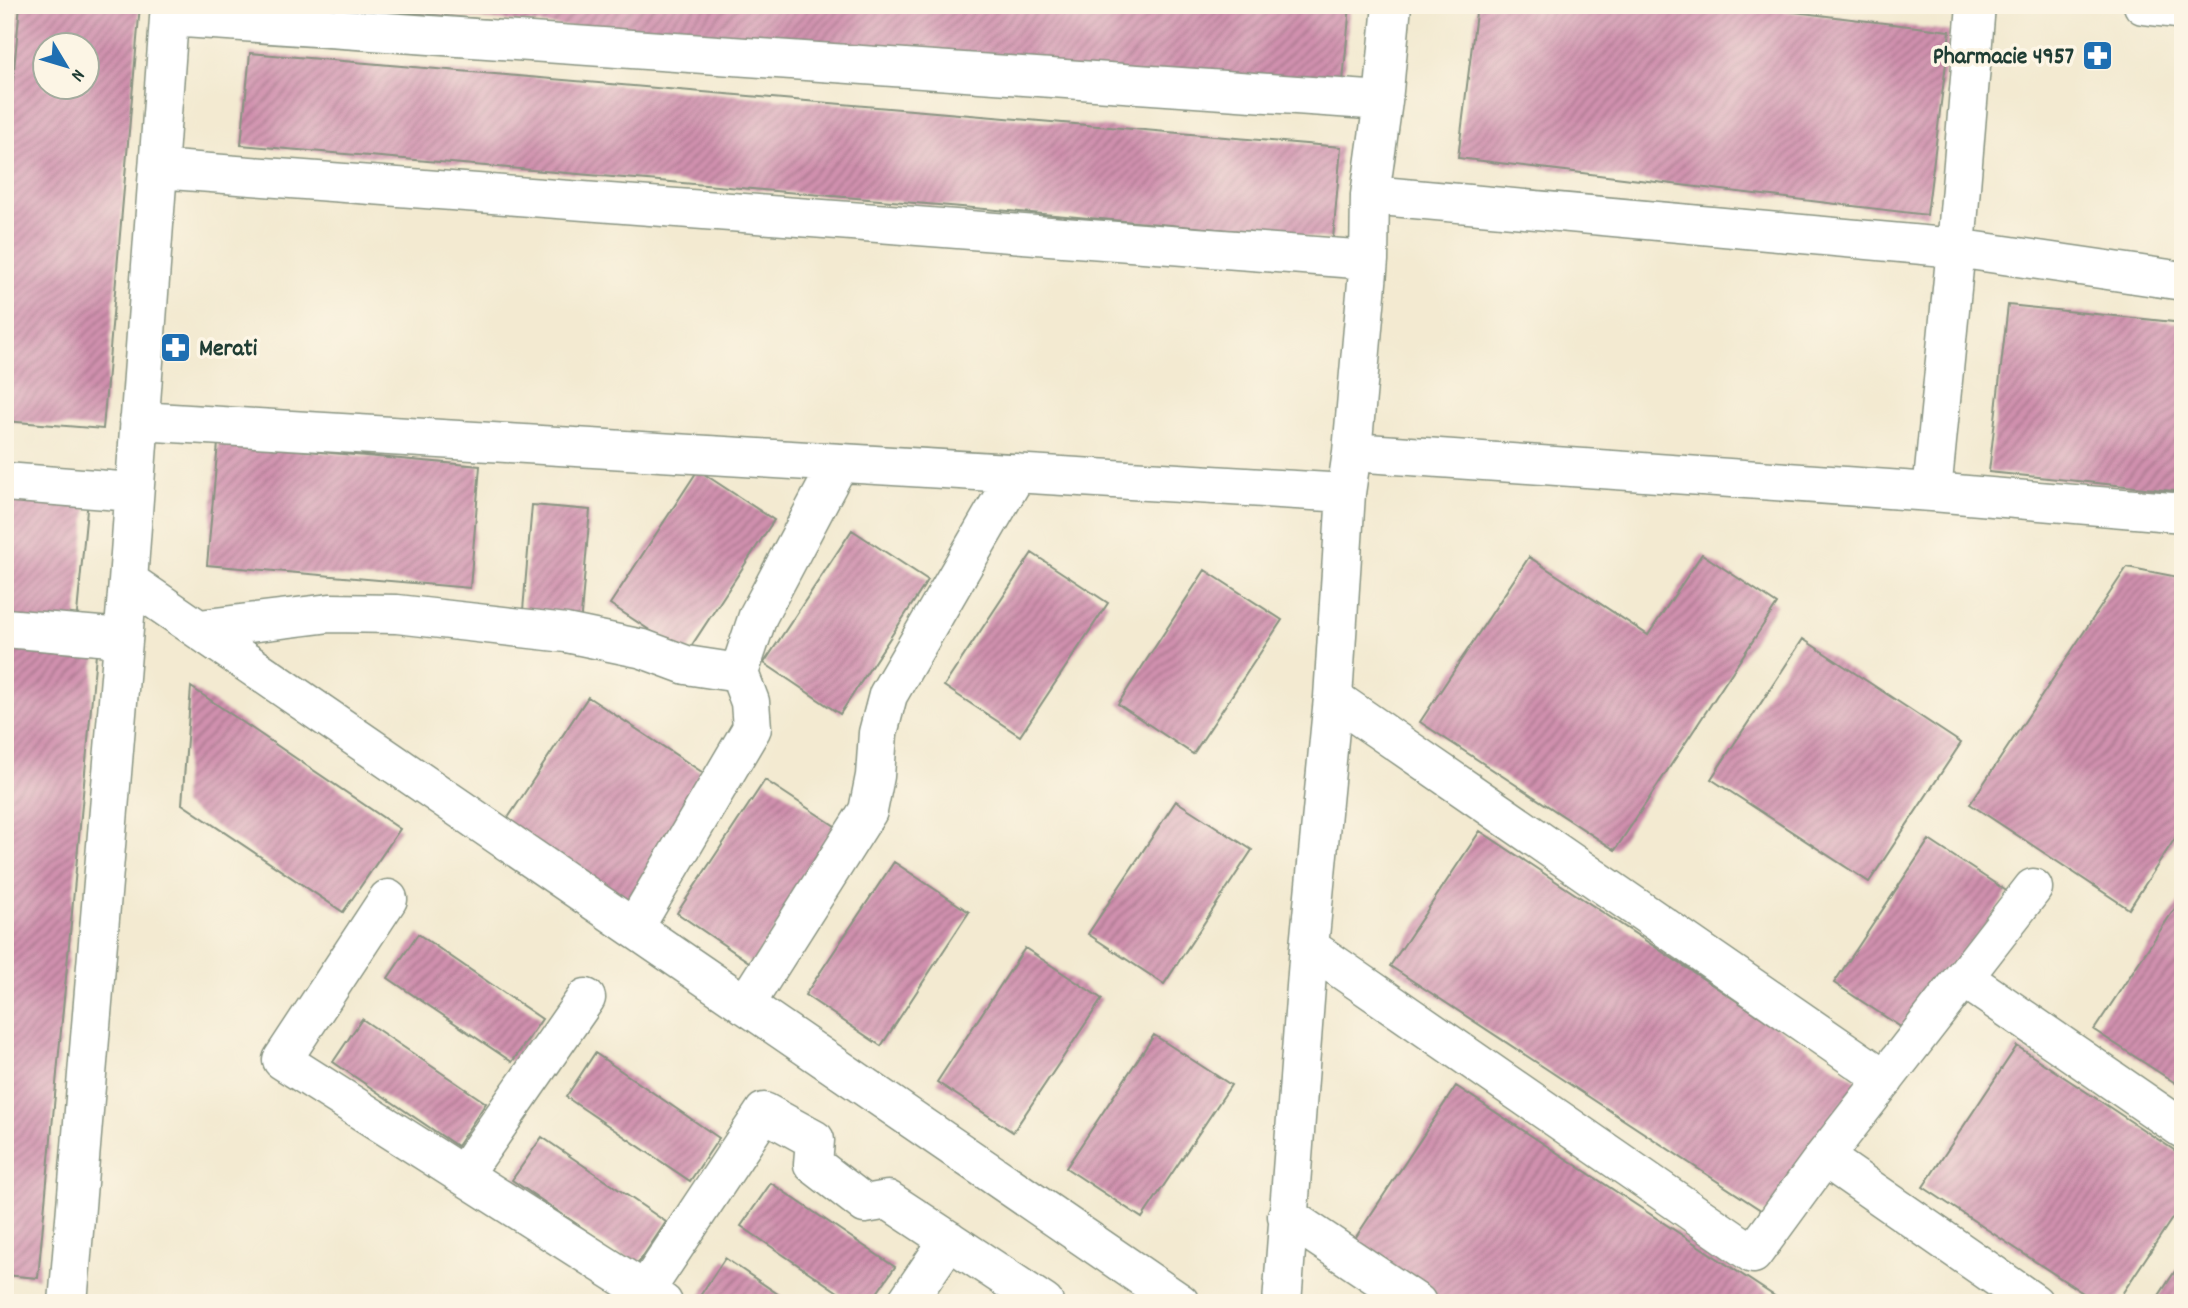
<svg xmlns="http://www.w3.org/2000/svg" width="2188" height="1308" font-family="Dekko,sans-serif">
<style>
.building{fill:url(#building-hatch);fill-rule:evenodd}
.lines{fill:none;stroke-linecap:round;stroke-linejoin:round}
.minor-casing{stroke:#899482;stroke-width:41}
.minor{stroke:#fff;stroke-width:38}
.labels{text-anchor:middle;stroke-width:7;stroke-linejoin:round;paint-order:stroke}
.poi-label{font-size:24px;font-weight:bold;fill:#1f3d34;stroke:#fcf5e5;text-anchor:end}
</style>
<defs>
<pattern id="building-hatch" width="6" height="6" patternUnits="userSpaceOnUse" patternTransform="scale(1.75)"><rect width="6" height="6" fill="#d090ae"/><path d="M-1 1l2-2M0 6l6-6M5 7l2-2" fill="none" stroke="#a8778e"/></pattern>
</defs>
<rect width="100%" height="100%" fill="#fcf5e5"/>
<filter id="ink" filterUnits="userSpaceOnUse"><feTurbulence type="fractalNoise" baseFrequency=".0143" numOctaves="2"/><feDisplacementMap in="SourceGraphic" scale="14" xChannelSelector="R" yChannelSelector="G"/><feConvolveMatrix kernelMatrix="1 2 1 2 8 2 1 2 1" color-interpolation-filters="sRGB"/></filter>
<filter id="wash" filterUnits="userSpaceOnUse"><feTurbulence type="fractalNoise" baseFrequency=".00686" numOctaves="4" result="noise"/><feDisplacementMap in="SourceGraphic" scale="28" xChannelSelector="R" yChannelSelector="G"/><feGaussianBlur stdDeviation="1.57" result="paint"/><feColorMatrix in="noise" values="0 0 0 0 0 0 0 0 0 0 0 0 0 0 0 0 0 1.4 0 .05"/><feComposite in="paint" operator="in"/></filter>
<g filter="url(#wash)">
<rect width="100%" height="100%" fill="#f3ead1"/>
<g id="blocks">
<!-- building -->
<path class="building" d="M20 5H140L103 429 5 421V167ZM46 46H88V88H46Z
M342 5H1350L1342 93 342 7Z
M1477 5H1737L1950 31 1927 215 1458 158Z
M250 53 1341 147 1333 239 241 145Z
M2008 305 2183 323V492L1989 472Z
M218 443 480 466 470 588 207 565Z
M698 470 774 520 686 654 610 604Z
M5 491 88 499 76 624 5 618Z
M532 505 590 510 580 627 522 622Z
M852 530 928 580 840 714 764 663Z
M1032 553 1108 603 1020 736 944 686Z
M1702 554 1777 604 1615 850 1420 722 1529 557 1648 635Z
M2127 567 2183 578V826L2129 909 1970 804Z
M1205 570 1282 620 1193 754 1118 704Z
M1803 639 1961 743 1869 882 1711 779Z
M5 646 96 654 38 1278 5 1275Z
M191 687 400 829 343 912 182 804Z
M588 697 714 780 627 914 500 830Z
M765 780 841 830 752 964 677 913Z
M1176 801 1252 850 1164 984 1088 934Z
M1480 831 1859 1082 1770 1216 1390 966Z
M1929 840 2008 892 1913 1035 1834 983Z
M894 862 969 912 881 1046 805 995Z
M2183 896V1088L2094 1030Z
M418 934 542 1019 512 1062 388 978Z
M1025 948 1102 999 1013 1132 937 1082Z
M362 1019 486 1103 457 1146 333 1062Z
M1154 1035 1231 1085 1142 1218 1066 1168Z
M2017 1046 2183 1156V1202L2116 1303H2098L1923 1187Z
M595 1053 719 1138 690 1181 566 1097Z
M1456 1086 1785 1303H1437L1350 1246Z
M542 1137 666 1222 637 1265 512 1180Z
M771 1183 895 1267 870 1303H854L741 1226Z
M725 1258 791 1303 696 1302Z
M2183 1259V1303H2154Z"/>
</g>
</g>
<g filter="url(#ink)">
<use href="#blocks" fill-opacity="0" stroke="#899482" stroke-width="2"/>
<g class="lines">
<defs>
<path id="minor" d="M2143 5 2183 10
M169 17 1383 101
M158 169 1369 260
M1370 195 1956 248 2183 281
M139 421 1346 493
M1352 452 1932 492 2183 513
M5 482 133 492
M1932 492 1956 248 1976 5
M128 581 1180 1303
M5 628 123 638
M199 629 330 613 397 614 566 633 643 649 686 665 739 673
M1333 698 1885 1079
M388 899 282 1060 645 1291
M634 928 752 728 750 702 739 673 758 616 839 463
M1309 947 1753 1254 1824 1157 2033 888
M1964 978 2183 1129
M745 1005 868 811 875 776 878 733 888 695 1017 473
M1824 1157 2034 1303
M463 1175 586 998
M1287 1216 1417 1303
M68 1303 128 581 170 5
M663 1303 645 1291 764 1112 815 1140 813 1164 865 1204 888 1200 1044 1303
M906 1303 949 1240
M1282 1303 1309 947 1333 698 1346 493 1352 452 1369 260 1370 195 1383 101 1392 5"/>
</defs>
<!-- minor casing -->
<use href="#minor" class="minor-casing"/>
<!-- minor -->
<use href="#minor" class="minor"/>
</g>
</g>
<!-- icons -->
<defs>
<symbol id="pharmacy-square" viewBox="-11 -11 22 22"><rect x="-9" y="-9" width="18" height="18" rx="4" fill="#1f6fb2" stroke="#fcf5e5"/><path d="M-2-6h4v4h4v4h-4v4h-4v-4h-4v-4h4Z" fill="#fff"/></symbol>
</defs>
<g fill-rule="evenodd">
<use href="#pharmacy-square" x="2080" y="38" width="35" height="35"/>
<use href="#pharmacy-square" x="158" y="330" width="35" height="35"/>
</g>
<g class="labels">
<!-- poi labels -->
<g class="poi-label">
<text x="2074" y="63">Pharmacie 4957</text>
<text x="199" y="355" text-anchor="start">Merati</text>
</g>
</g>
<!-- margin -->
<rect width="2188" height="1308" fill="none" stroke="#fcf5e5" stroke-width="28"/>
<!-- north arrow -->
<g transform="translate(66 66) rotate(128)"><circle r="33" fill="#fcf5e5" stroke="#a4ab9e" stroke-width="2"/>
<path d="M0-5L12 26L0 18L-12 26Z" fill="#1f6fb2"/>
<text y="-10" font-size="19" font-weight="bold" text-anchor="middle" fill="#1f3d34">N</text>
</g>
</svg>
